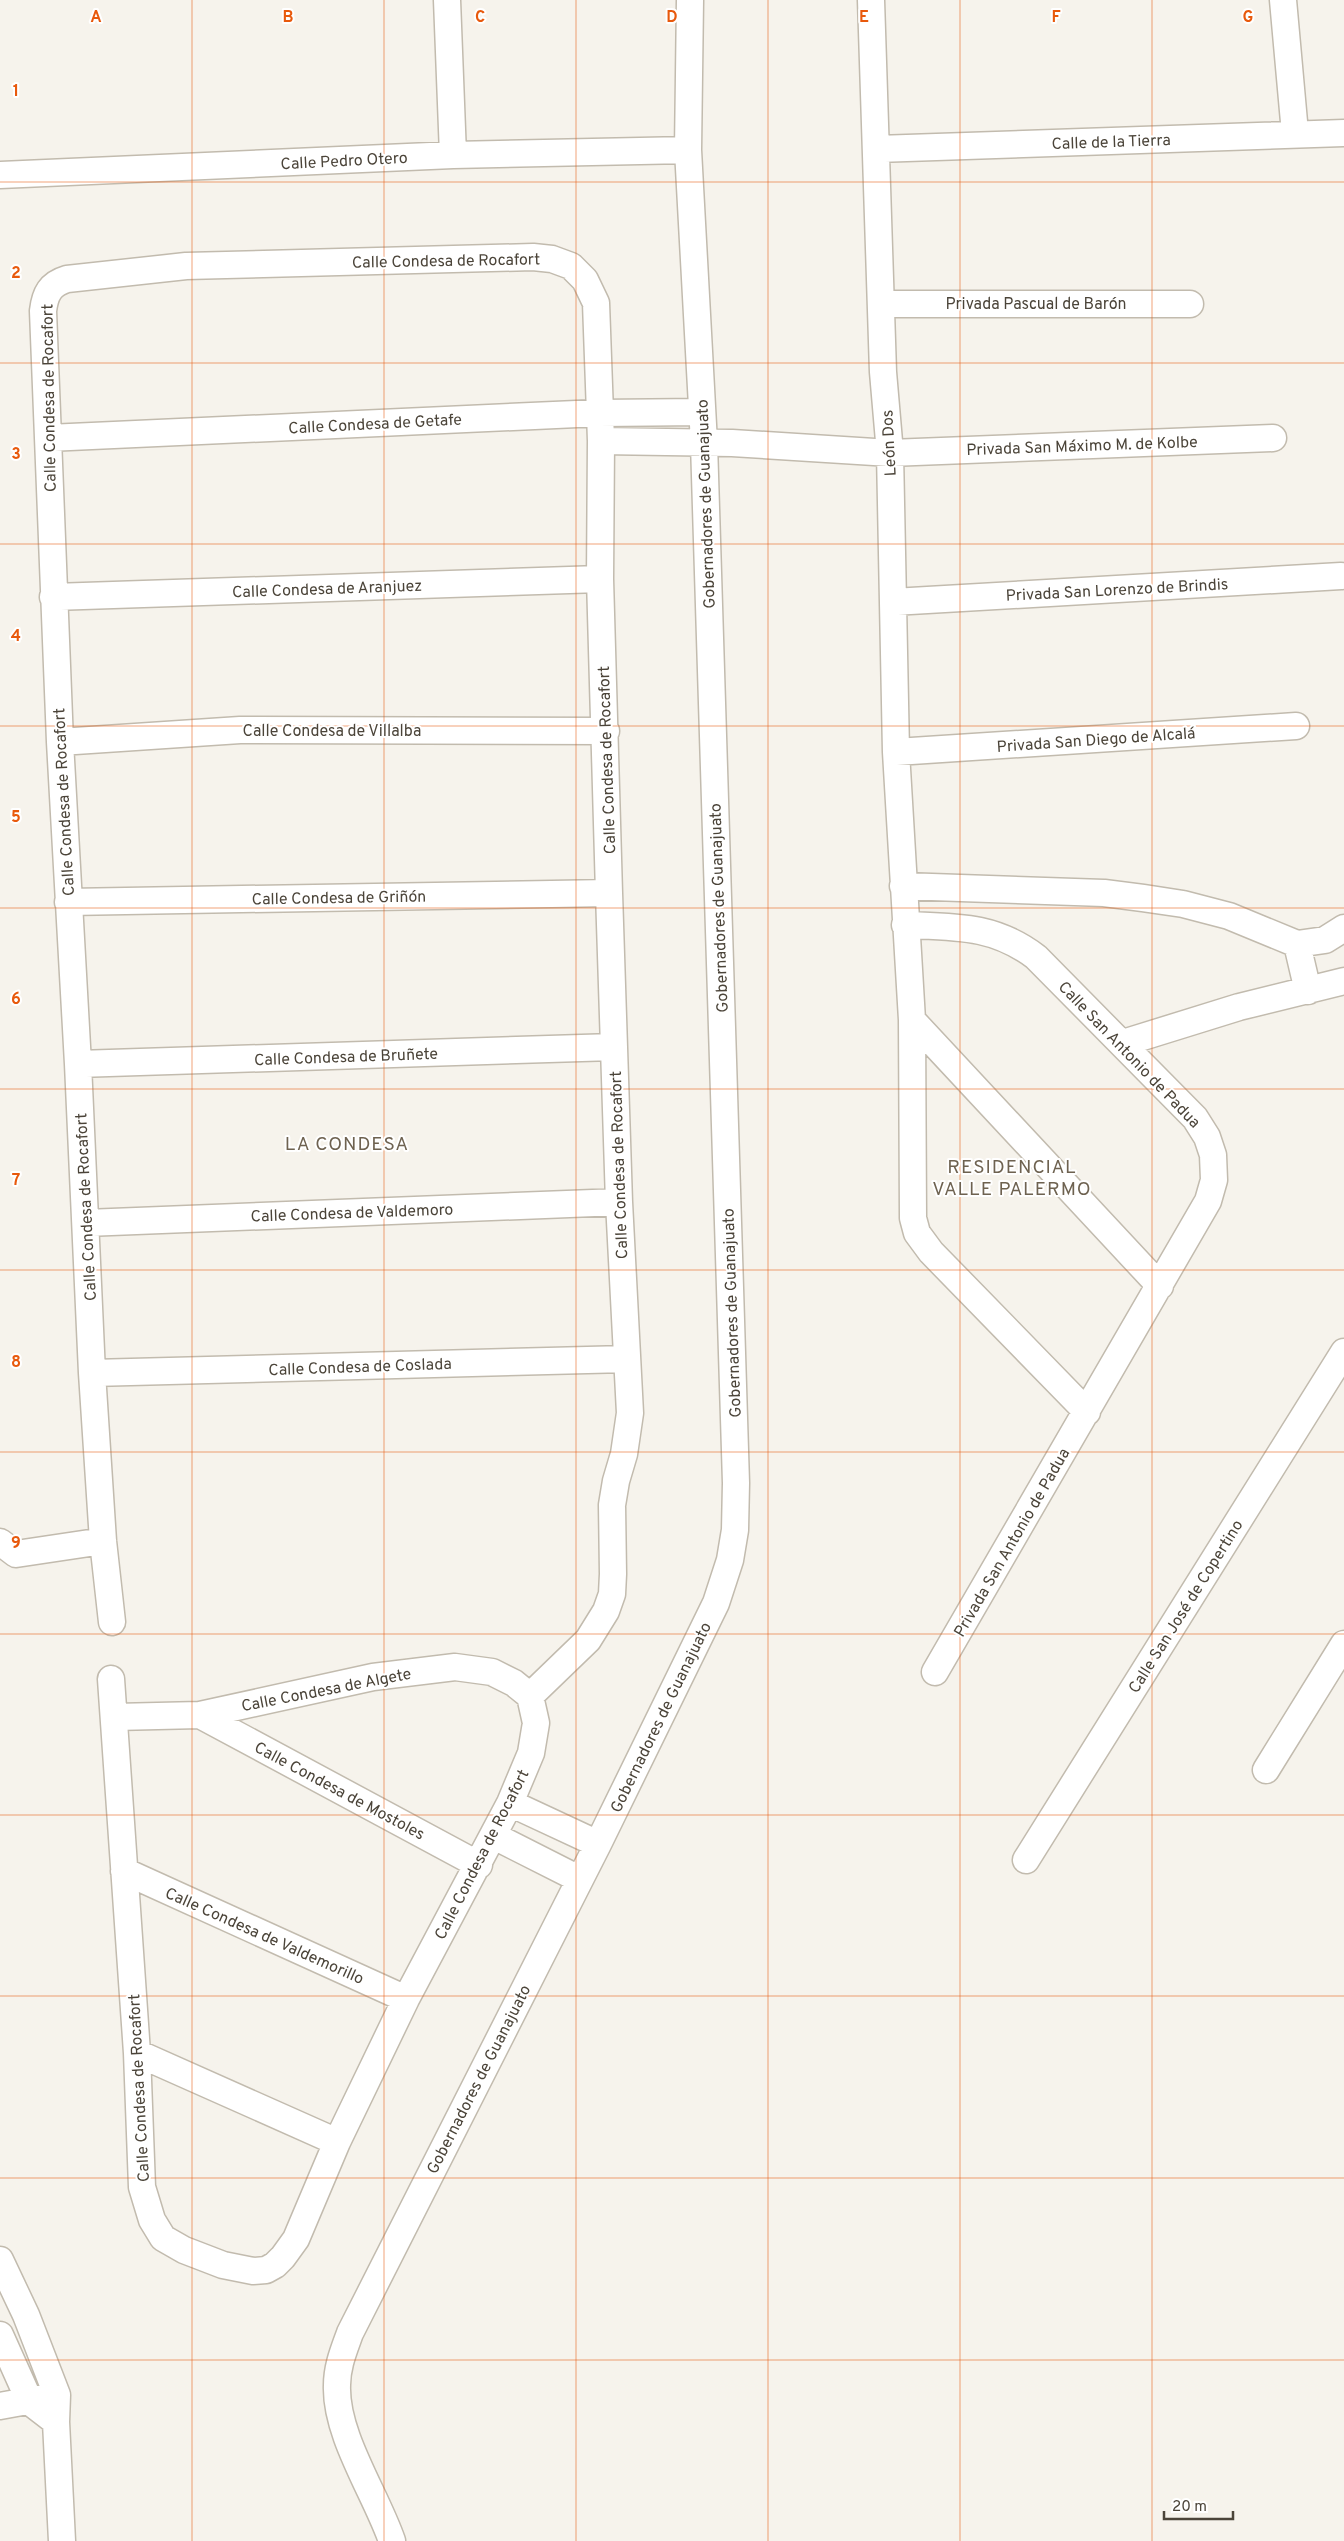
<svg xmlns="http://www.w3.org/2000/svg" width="1344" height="2541" font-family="Overpass,sans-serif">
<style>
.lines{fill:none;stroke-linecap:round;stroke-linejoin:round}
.minor-casing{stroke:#c2bbae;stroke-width:29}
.minor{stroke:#fff;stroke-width:26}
.grid{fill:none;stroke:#e8590c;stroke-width:1;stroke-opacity:0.55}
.labels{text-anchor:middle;stroke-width:4;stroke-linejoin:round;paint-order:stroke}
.street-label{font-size:16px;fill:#4b4439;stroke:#fff}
.quarter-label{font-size:19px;letter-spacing:1px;fill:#6e6250;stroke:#fff}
.grid-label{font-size:16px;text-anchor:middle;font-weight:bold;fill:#e8590c;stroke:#fff;stroke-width:4;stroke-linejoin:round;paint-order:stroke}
</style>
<rect width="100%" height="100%" fill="#f6f3ec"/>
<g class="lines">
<defs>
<path id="minor" d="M447 0 453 155
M871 0 883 372 890 453 896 752 912 1020 913 1218 917 1233 931 1252 1087 1412
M1283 0 1295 133
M877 149 1344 133
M0 175 453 155 688 150
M881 304H1190
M48 438 599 413 702 412
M601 441 732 443 890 453 1273 438
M53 597 600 579
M893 602 1341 576
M60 742 240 730 606 731
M896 752 1296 726
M903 886 1104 893 1143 898 1183 904 1229 916 1297 944 1325 940 1344 928
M68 902 609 893
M905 925C956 927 994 925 1036 957L1195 1118 1207 1137 1213 1155 1214 1180 1208 1201 935 1672
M1297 944 1308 991
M912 1020 1160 1286
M1123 1043 1239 1007 1344 981
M78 1064 614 1047
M86 1223 619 1202
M92 1373 627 1359
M0 1542 16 1554 103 1541
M111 1679 137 2053 142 2187 152 2220 163 2238 184 2250 223 2265 253 2271 266 2270 275 2265 283 2257 296 2239 337 2142 406 1999 510 1803 531 1753 536 1723 530 1696 588 1640 606 1611 612 1594 613 1574 612 1505 616 1481 624 1454 630 1413 619 1202 609 893 600 579 601 441 596 303 585 280 571 266 552 259 533 257 186 266 67 279C50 284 45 294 43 311L60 742 78 1064 92 1373 103 1541 112 1622
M200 1715 479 1865
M115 1717 200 1715 373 1677 455 1667 492 1672 514 1683 530 1696
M1266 1770 1344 1644
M510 1803 598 1844
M494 1836 579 1879
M1026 1860 1344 1352
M124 1871 406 1999
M137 2053 337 2142
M0 2260 26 2315 57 2395 56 2422 62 2541
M0 2335 30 2402 56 2422
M0 2406 44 2398
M392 2541C376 2494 335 2435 337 2385 337 2366 344 2350 350 2333L598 1844 716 1603 730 1560 735 1530 736 1483 704 443 688 150 690 0"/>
</defs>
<!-- minor casing -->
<use href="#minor" class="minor-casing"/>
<!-- minor -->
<use href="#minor" class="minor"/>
</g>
<!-- grid -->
<path class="grid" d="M192 0V2541M384 0V2541M576 0V2541M768 0V2541M960 0V2541M1152 0V2541M0 182H1344M0 363H1344M0 544H1344M0 726H1344M0 908H1344M0 1089H1344M0 1270H1344M0 1452H1344M0 1634H1344M0 1815H1344M0 1996H1344M0 2178H1344M0 2360H1344"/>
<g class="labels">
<!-- street labels -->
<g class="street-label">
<text transform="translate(1111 141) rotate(-2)" y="6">Calle de la Tierra</text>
<text transform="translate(344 160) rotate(-3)" y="6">Calle Pedro Otero</text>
<text transform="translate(446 260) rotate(-1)" y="6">Calle Condesa de Rocafort</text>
<text x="1036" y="309">Privada Pascual de Barón</text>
<text transform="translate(48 398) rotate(-91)" y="6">Calle Condesa de Rocafort</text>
<text transform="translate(375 423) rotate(-3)" y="6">Calle Condesa de Getafe</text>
<text transform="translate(888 443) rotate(-93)" y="6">León Dos</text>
<text transform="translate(1082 445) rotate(-2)" y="6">Privada San Máximo M. de Kolbe</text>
<text transform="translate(705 504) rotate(-92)" y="6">Gobernadores de Guanajuato</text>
<text transform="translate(327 588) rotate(-2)" y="6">Calle Condesa de Aranjuez</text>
<text transform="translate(1117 589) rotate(-3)" y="6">Privada San Lorenzo de Brindis</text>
<text x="332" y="736">Calle Condesa de Villalba</text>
<text transform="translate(1096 739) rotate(-4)" y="6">Privada San Diego de Alcalá</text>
<text transform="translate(606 760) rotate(-92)" y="6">Calle Condesa de Rocafort</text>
<text transform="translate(63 802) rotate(-93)" y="6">Calle Condesa de Rocafort</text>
<text transform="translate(339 897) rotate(-1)" y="6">Calle Condesa de Griñón</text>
<text transform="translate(718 908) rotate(-92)" y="6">Gobernadores de Guanajuato</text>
<text transform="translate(1130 1054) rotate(46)" y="6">Calle San Antonio de Padua</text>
<text transform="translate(346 1056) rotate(-2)" y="6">Calle Condesa de Bruñete</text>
<text transform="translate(618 1165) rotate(-92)" y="6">Calle Condesa de Rocafort</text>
<text transform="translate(85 1207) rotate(-93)" y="6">Calle Condesa de Rocafort</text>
<text transform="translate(352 1212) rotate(-2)" y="6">Calle Condesa de Valdemoro</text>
<text transform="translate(731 1313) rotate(-92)" y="6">Gobernadores de Guanajuato</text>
<text transform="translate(360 1366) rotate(-2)" y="6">Calle Condesa de Coslada</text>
<text transform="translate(1011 1542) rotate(-60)" y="6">Privada San Antonio de Padua</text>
<text transform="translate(1185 1606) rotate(-58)" y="6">Calle San José de Copertino</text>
<text transform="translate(326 1689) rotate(-11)" y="6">Calle Condesa de Algete</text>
<text transform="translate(660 1717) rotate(-64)" y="6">Gobernadores de Guanajuato</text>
<text transform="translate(340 1790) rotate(28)" y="6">Calle Condesa de Mostoles</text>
<text transform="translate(481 1854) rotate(-63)" y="6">Calle Condesa de Rocafort</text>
<text transform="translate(265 1935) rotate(24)" y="6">Calle Condesa de Valdemorillo</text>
<text transform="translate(478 2079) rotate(-63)" y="6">Gobernadores de Guanajuato</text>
<text transform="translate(138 2088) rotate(-93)" y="6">Calle Condesa de Rocafort</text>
</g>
<!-- quarter labels -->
<g class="quarter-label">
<text x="347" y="1150">LA CONDESA</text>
<text x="1012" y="1173">RESIDENCIAL<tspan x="1012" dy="22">VALLE PALERMO</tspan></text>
</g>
</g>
<g class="grid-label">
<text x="96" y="22">A</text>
<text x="288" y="22">B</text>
<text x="480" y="22">C</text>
<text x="672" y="22">D</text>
<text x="864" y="22">E</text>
<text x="1056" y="22">F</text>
<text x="1248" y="22">G</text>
<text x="16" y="96">1</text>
<text x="16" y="278">2</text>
<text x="16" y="459">3</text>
<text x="16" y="641">4</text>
<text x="16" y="822">5</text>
<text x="16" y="1004">6</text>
<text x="16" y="1185">7</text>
<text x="16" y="1367">8</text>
<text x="16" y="1548">9</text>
</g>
<!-- scale -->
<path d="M1164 2511v8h69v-8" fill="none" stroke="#4b4439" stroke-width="2.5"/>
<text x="1172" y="2511" font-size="15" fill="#4b4439" stroke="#ffffff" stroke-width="4" paint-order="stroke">20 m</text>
</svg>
